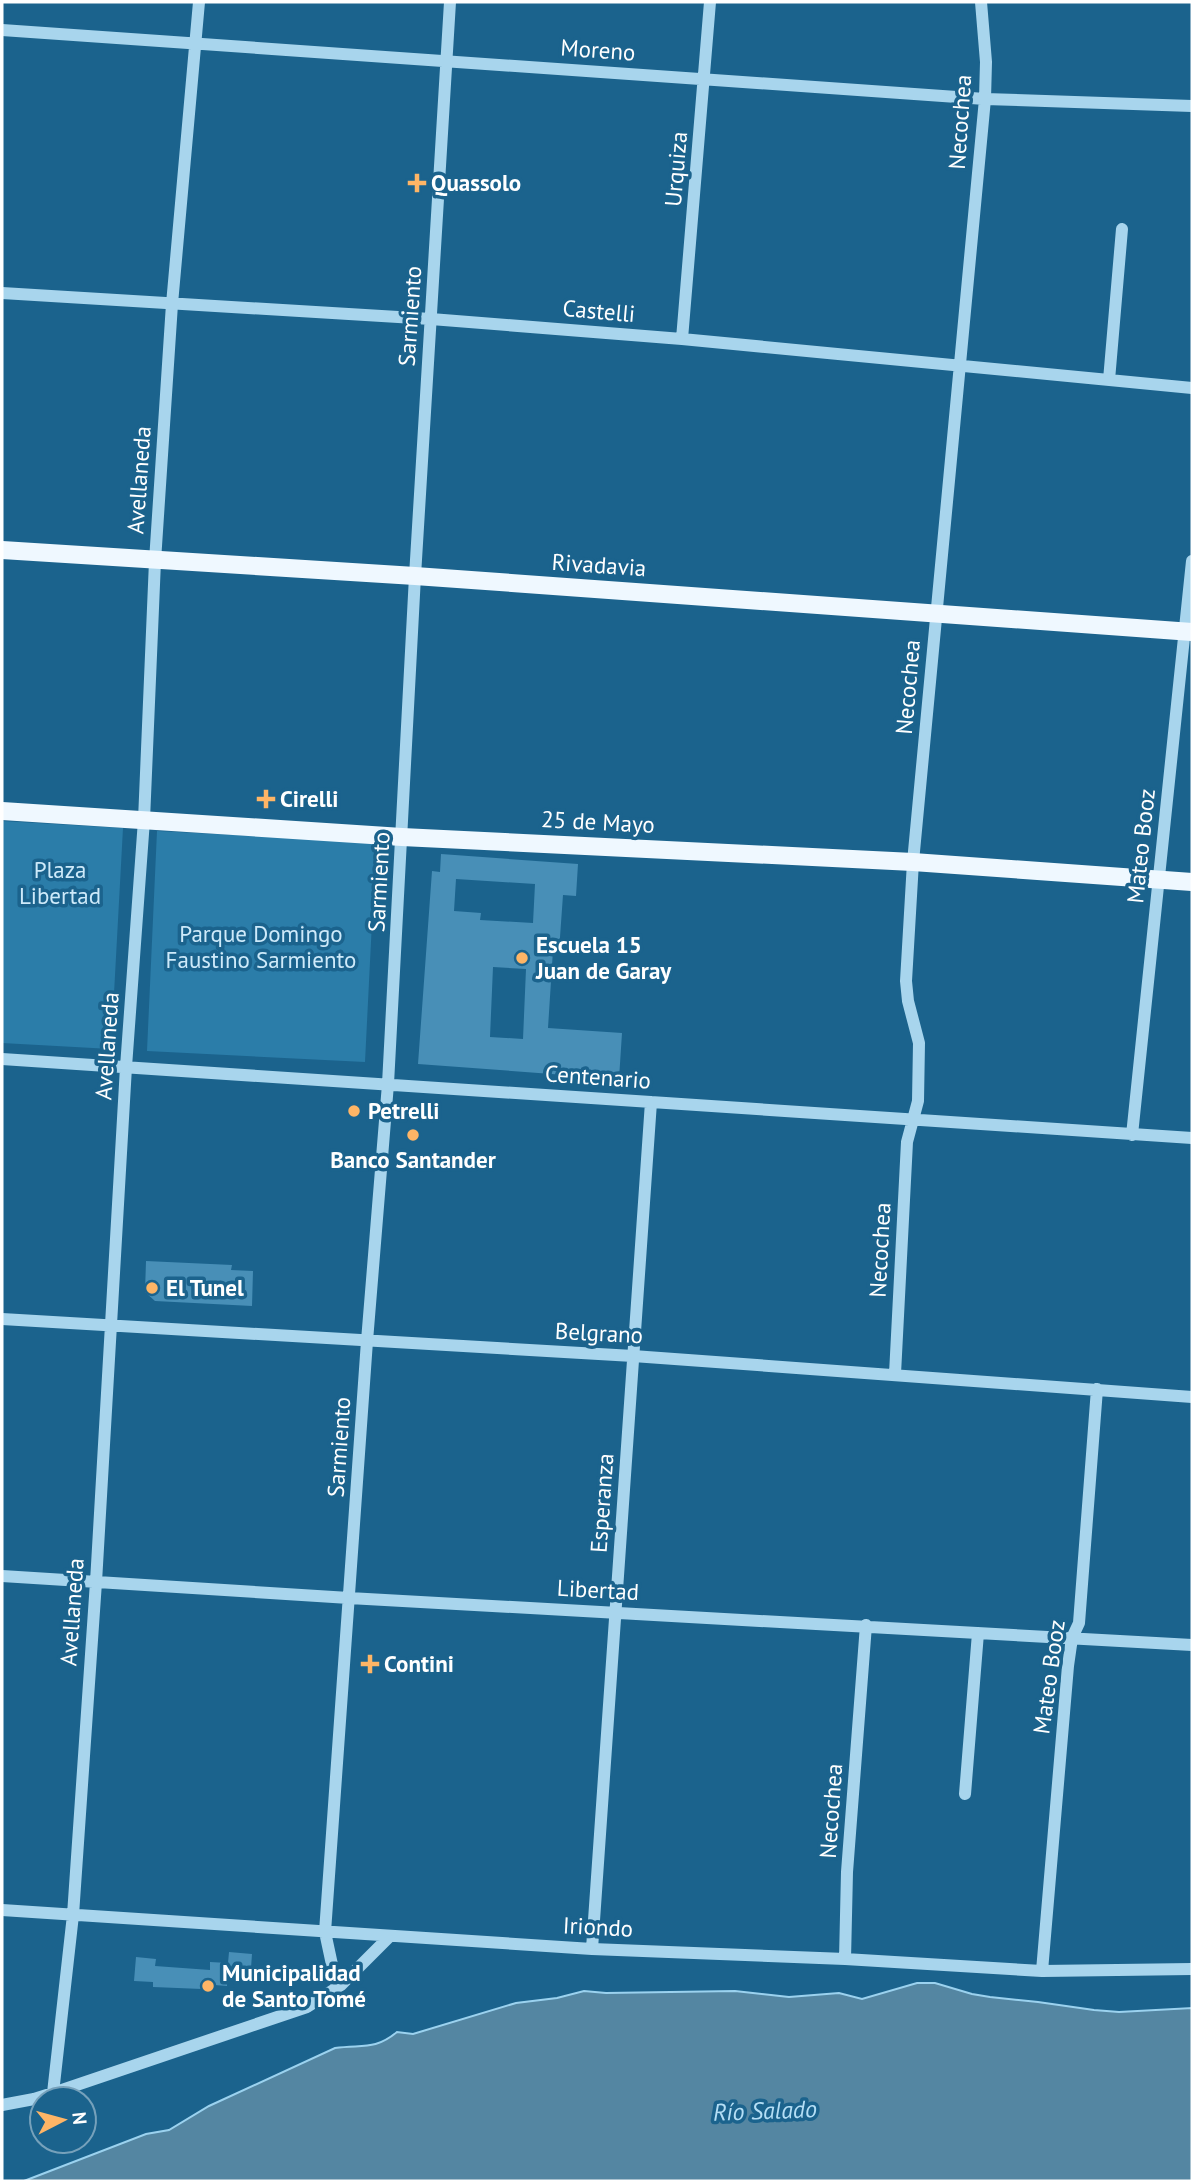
<svg xmlns="http://www.w3.org/2000/svg" width="1194" height="2183" font-family="'PT Sans',sans-serif">
<style>
.green{fill:#2b7da9}
.water{fill:#5486a2;stroke:#9bd2ef;stroke-width:2}
.building{fill:#488fb7;fill-rule:evenodd}
.lines{fill:none;stroke-linecap:round;stroke-linejoin:round}
.minor{stroke:#a8d5ed;stroke-width:12}
.major{stroke:#eff8ff;stroke-width:18}
.poi-dot{fill:#feb566;stroke:#1b638d;stroke-width:2.5}
.labels{text-anchor:middle;stroke-width:7;stroke-linejoin:round;paint-order:stroke}
.street-label{font-size:23px;fill:#fff;stroke:#1b638d}
.poi-label{font-size:23px;font-weight:bold;fill:#fff;stroke:#1b638d;text-anchor:start}
.park-label{font-size:23px;fill:#ceeafa;stroke:#1b638d}
.water-label{font-size:24px;font-style:italic;fill:#b4def5;stroke:#1b638d}
</style>
<rect width="100%" height="100%" fill="#1b638d"/>
<!-- green -->
<path class="green" d="M2 821 123 828 111 1049 2 1043Z
M157 831 376 842 365 1062 147 1051Z"/>
<!-- water -->
<path class="water" d="M917 1983H935L972 1994 990 1997 1038 2002 1094 2010 1119 2012 1192 2008V2181H24L146 2134 169 2130 209 2106 335 2048C362 2044 374 2051 397 2032L413 2034 516 2003 557 1998 584 1991 606 1993 735 1991 789 1997 839 1993 862 1999Z"/>
<!-- building -->
<path class="building" d="M441 854 578 864 576 896 563 895 559 951 553 950 548 1028 622 1033 619 1079 418 1064 432 871 440 872ZM456 879 535 884 533 923 480 920 481 913 454 911ZM493 967 526 969 523 1039 490 1037Z
M146 1261 232 1265 231 1270 253 1271 252 1306 155 1301 145 1292Z
M229 1952 252 1954 250 1982 227 1980V1986L202 1984V1989L153 1987V1982L134 1981 136 1957 156 1959 155 1966 210 1970V1962L228 1963Z"/>
<g class="lines">
<!-- minor -->
<path class="minor" d="M2 30 985 99 1192 106
M2 293 431 319 682 339 1192 388
M682 339 710 2
M1109 380 1122 229
M2 1059 1192 1138
M1132 1135 1192 561
M2 1319 633 1356 1192 1397
M895 1374 907 1142 918 1101 919 1043 908 1001 906 981 913 862 985 99 986 62 981 2
M2 1576 349 1598 1192 1645
M965 1794 978 1633
M2 1910 592 1949 845 1959 1042 1971 1192 1969
M592 1949 651 1102
M845 1959 847 1872 866 1625
M1042 1971 1068 1666 1072 1638 1079 1623 1097 1389
M337 1988 325 1932 367 1341 388 1084 415 576 450 2
M53 2093 73 1915 96 1582 126 1067 144 820 155 561 172 304 199 2
M2 2105 34 2099 53 2093 307 2007 341 1985 390 1936"/>
<!-- major -->
<path class="major" d="M2 550 415 576 1192 632
M2 811 402 837 913 862 1192 882"/>
</g>
<!-- markers -->
<g class="poi-dot">
<path d="M413.5 172.5h7v7h7v7h-7v7h-7v-7h-7v-7h7z"/>
<path d="M262.5 788.5h7v7h7v7h-7v7h-7v-7h-7v-7h7z"/>
<circle cx="522" cy="958" r="7"/>
<circle cx="354" cy="1111" r="7"/>
<circle cx="413" cy="1135" r="7"/>
<circle cx="152" cy="1288" r="7"/>
<path d="M366.5 1653.5h7v7h7v7h-7v7h-7v-7h-7v-7h7z"/>
<circle cx="208" cy="1986" r="7"/>
</g>
<g class="labels">
<!-- street labels -->
<g class="street-label">
<text transform="translate(598 50) rotate(4)" y="8">Moreno</text>
<text transform="translate(960 122) rotate(-86)" y="8">Necochea</text>
<text transform="translate(676 169) rotate(-85)" y="8">Urquiza</text>
<text transform="translate(599 311) rotate(5)" y="8">Castelli</text>
<text transform="translate(410 316) rotate(-86)" y="8">Sarmiento</text>
<text transform="translate(139 480) rotate(-86)" y="8">Avellaneda</text>
<text transform="translate(599 565) rotate(4)" y="8">Rivadavia</text>
<text transform="translate(908 687) rotate(-85)" y="8">Necochea</text>
<text transform="translate(598 822) rotate(3)" y="8">25 de Mayo</text>
<text transform="translate(1141 846) rotate(-84)" y="8">Mateo Booz</text>
<text transform="translate(379 882) rotate(-87)" y="8">Sarmiento</text>
<text transform="translate(107 1046) rotate(-86)" y="8">Avellaneda</text>
<text transform="translate(598 1077) rotate(4)" y="8">Centenario</text>
<text transform="translate(880 1250) rotate(-87)" y="8">Necochea</text>
<text transform="translate(599 1333) rotate(3)" y="8">Belgrano</text>
<text transform="translate(339 1447) rotate(-86)" y="8">Sarmiento</text>
<text transform="translate(602 1503) rotate(-86)" y="8">Esperanza</text>
<text transform="translate(598 1590) rotate(3)" y="8">Libertad</text>
<text transform="translate(72 1612) rotate(-86)" y="8">Avellaneda</text>
<text transform="translate(1049 1677) rotate(-82)" y="8">Mateo Booz</text>
<text transform="translate(831 1811) rotate(-86)" y="8">Necochea</text>
<text transform="translate(598 1927) rotate(3)" y="8">Iriondo</text>
</g>
<!-- poi labels -->
<g class="poi-label">
<text x="431" y="191">Quassolo</text>
<text x="280" y="807">Cirelli</text>
<text x="536" y="953">Escuela 15<tspan x="536" dy="26">Juan de Garay</tspan></text>
<text x="368" y="1119">Petrelli</text>
<text x="413" y="1168" text-anchor="middle">Banco Santander</text>
<text x="166" y="1296">El Tunel</text>
<text x="384" y="1672">Contini</text>
<text x="222" y="1981">Municipalidad<tspan x="222" dy="26">de Santo Tomé</tspan></text>
</g>
<!-- park labels -->
<g class="park-label">
<text x="60" y="878">Plaza<tspan x="60" dy="26">Libertad</tspan></text>
<text x="261" y="942">Parque Domingo<tspan x="261" dy="26">Faustino Sarmiento</tspan></text>
</g>
<!-- water labels -->
<g class="water-label">
<text transform="translate(765 2111) rotate(-2)" y="8">Río Salado</text>
</g>
</g>
<!-- border -->
<rect width="1194" height="2183" fill="none" stroke="#ffffff" stroke-width="7"/>
<!-- north arrow -->
<g transform="translate(63 2120) rotate(84)"><circle r="33" fill="#1b638d" stroke="#76a1bb" stroke-width="2"/>
<path d="M0-5L12 26L0 18L-12 26Z" fill="#feb566"/>
<text y="-10" font-size="19" font-weight="bold" text-anchor="middle" fill="#ffffff">N</text>
</g>
</svg>
